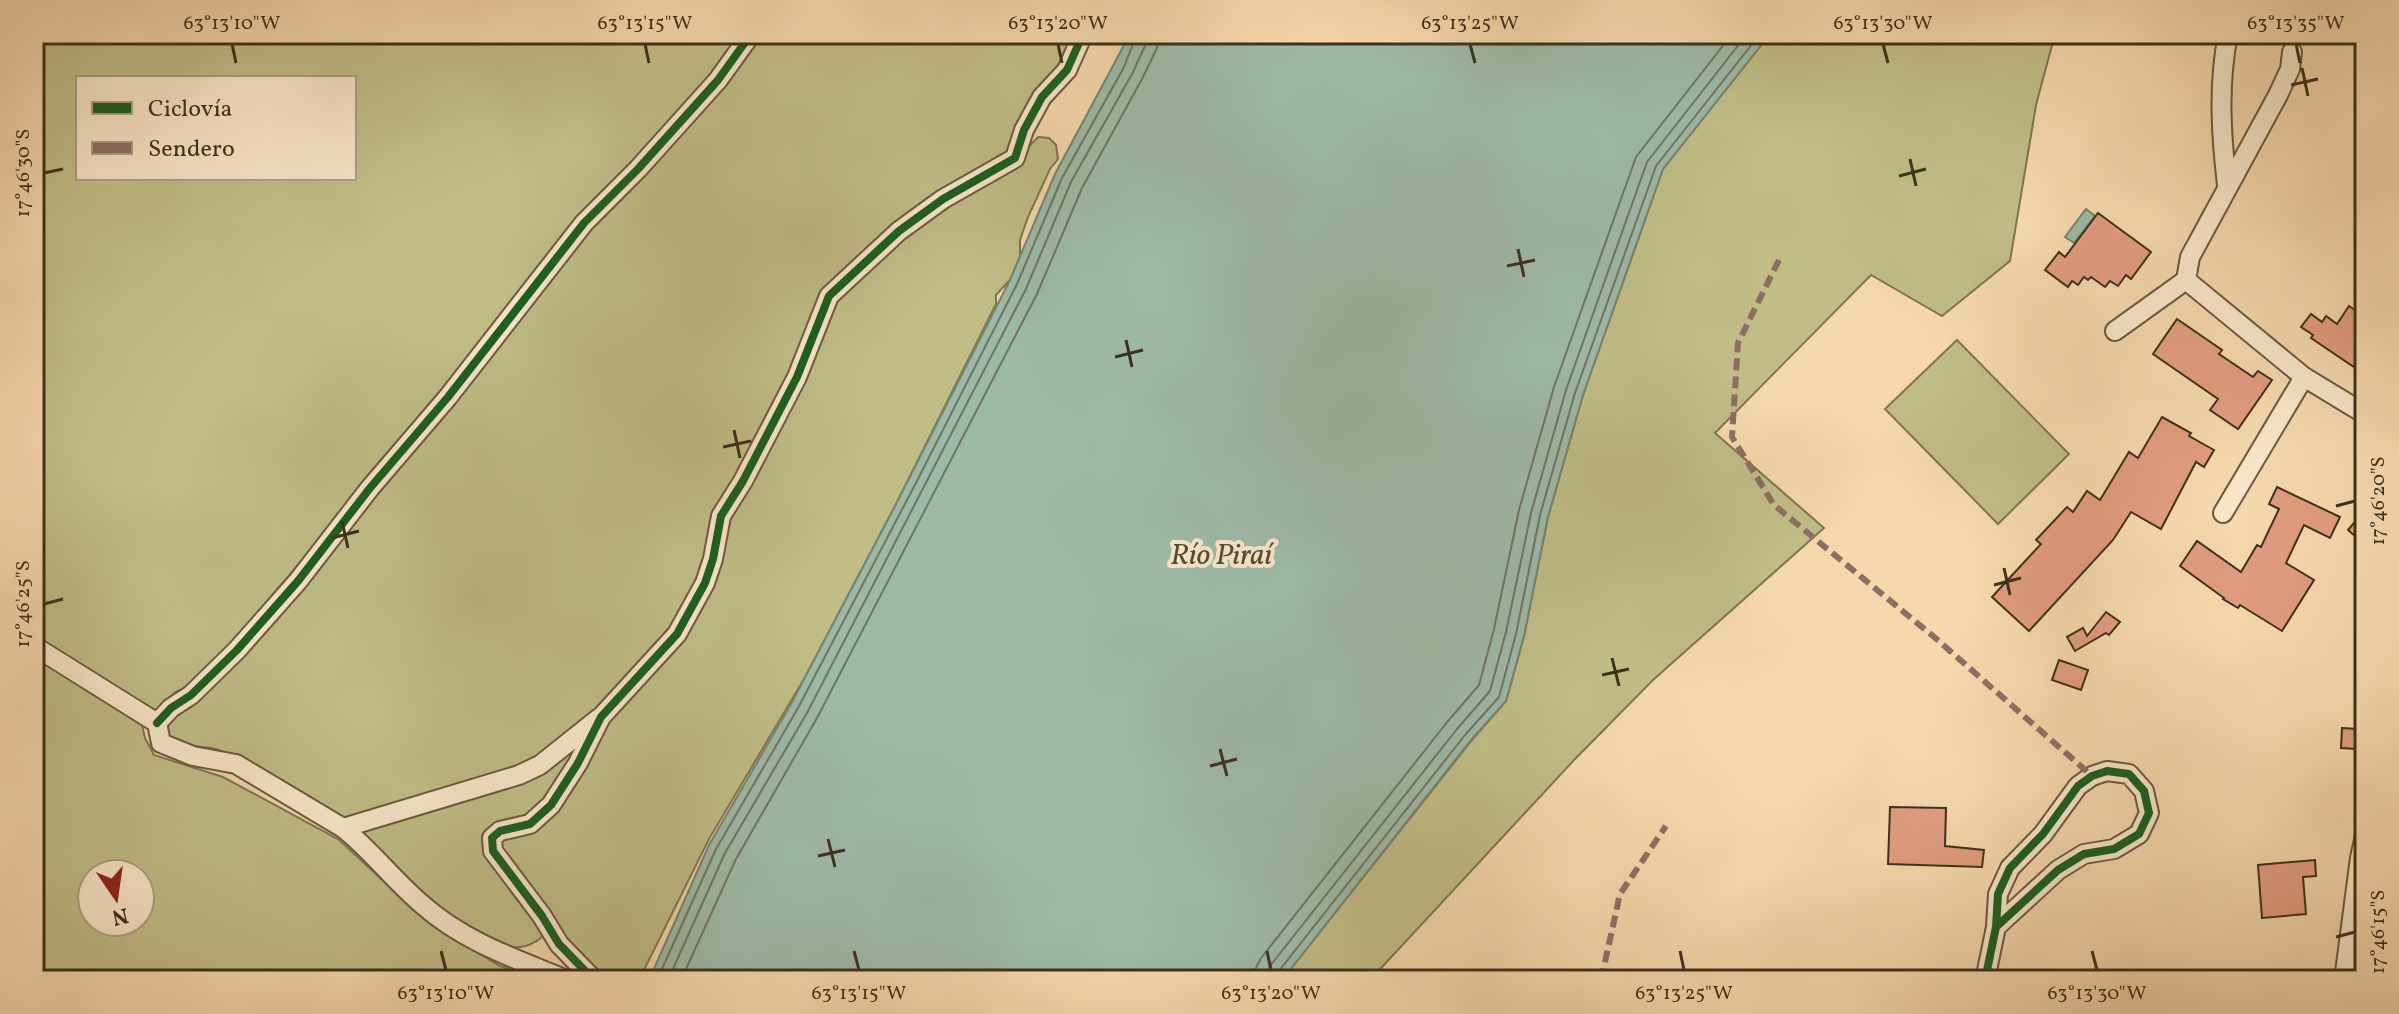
<svg xmlns="http://www.w3.org/2000/svg" width="2399" height="1014" font-family="Vollkorn,serif">
<style>
.green{fill:#c0bd86;stroke:#7f7652;stroke-width:2;fill-rule:evenodd}
.water{fill:#9dbaa7;stroke:#778370;stroke-width:2}
.lines{fill:none;stroke-linecap:round;stroke-linejoin:round}
.shore{stroke:#6e7562;stroke-width:2}
.building{fill:#e19c7f;stroke:#3e301d;stroke-width:2}
.minor-casing{stroke:#6c5a41;stroke-width:22}
.minor{stroke:#f8e6c9;stroke-width:18}
.quiet{stroke:#8d6e63;stroke-width:6;stroke-dasharray:12 6;stroke-linecap:butt}
.cycleway-casing{stroke:#f8e6c9;stroke-width:13}
.cycleway{stroke:#1b5e20;stroke-width:8}
.ticks{fill:none;stroke:#3e301d;stroke-width:3}
.labels{text-anchor:middle;stroke-width:8;stroke-linejoin:round;paint-order:stroke}
.water-label{font-size:30px;font-style:italic;fill:#514c39;stroke:#f8e6c9}
.neatline{fill:none;stroke:#3e301d;stroke-width:3}
.ticks-label{font-size:20px;text-anchor:middle;fill:#3e301d}
</style>
<rect width="100%" height="100%" fill="#f5d8ac"/>
<filter id="stains"><feTurbulence type="fractalNoise" baseFrequency=".0025" numOctaves="4"/><feColorMatrix values="0 0 0 0 .2 0 0 0 0 .09 0 0 0 0 .02 0 0 0 .5 -.17"/></filter>
<radialGradient id="worn" r=".72"><stop offset=".6" stop-color="#630" stop-opacity="0"/><stop offset="1" stop-color="#630" stop-opacity=".3"/></radialGradient>
<!-- green -->
<path class="green" d="M34 34H744L709 81 291 582 190 687 175 692 156 713 34 641ZM78 78H354V178H78Z
M759 34H1078L1012 152 825 294 703 579 650 661 546 757 351 824C308 799 265 769 219 750 203 744 186 749 170 742L166 728 172 713 589 223Z
M1770 34H2055L2036 105 2010 261 1942 316 1871 275 1715 433 1824 528 1653 680 1575 759 1370 980H1282L1472 740 1506 701 1524 636 1548 517 1583 395 1663 169Z
M1038 137 1049 138 1056 145 1058 159 1050 169 1028 217 1020 240V257L1010 280 996 295V304L894 508 804 679 709 839 639 980H598L585 967 495 839 530 826 594 737 680 636 726 521 833 299 906 234 1021 155Z
M1957 340 2069 454 1998 524 1885 409Z
M34 654 141 721 145 738 154 755 223 777 338 839 429 923 500 966 539 980H34ZM92 874H140V922H92Z
M587 730 547 806 488 835 543 928V936C491 985 391 864 356 830L476 792Z"/>
<!-- water -->
<path class="water" d="M1130 34H1770L1663 169 1583 395 1548 517 1524 636 1506 701 1471 740 1282 980H649L709 845 791 704 894 508 1010 280 1055 174Z
M2086 209 2095 216 2074 243 2065 237Z"/>
<g class="lines">
<!-- shore -->
<path class="shore" d="M657 980 716 849 798 708 918 479 1017 284 1062 178 1123 69 1137 34
M668 980 725 853 807 713 1026 289 1071 182 1132 74 1146 44 1147 34
M681 980 736 859 817 718 1037 294 1082 188 1142 79 1157 48 1159 34
M1254 980 1256 968 1261 958 1448 721 1479 685 1494 629 1519 510 1554 387 1636 157 1732 34
M1266 980 1270 966 1457 729 1490 691 1506 632 1531 513 1566 390 1647 162 1747 34
M1276 980 1278 972 1465 735 1499 697 1516 634 1540 515 1575 393 1656 166 1760 34"/>
</g>
<!-- building -->
<path class="building" d="M2098 213 2151 252 2131 279 2126 275 2118 286 2110 281 2105 287 2091 277 2088 280 2084 277 2078 285 2072 281 2068 287 2045 270 2059 252 2065 257Z
M2349 306 2365 317V350L2354 367 2311 338 2313 335 2301 327 2311 314 2322 322 2326 316 2337 324Z
M2177 319 2222 350 2219 354 2253 377 2258 371 2272 380 2238 429 2210 410 2218 399 2153 354Z
M2162 417 2191 433 2189 436 2214 450 2204 467 2196 462 2161 529 2131 512 2113 540 2029 631 1992 597 2041 544 2036 540 2067 507 2073 512 2087 491 2100 500 2129 452 2138 458Z
M2277 487 2340 517 2330 538 2304 525 2286 563 2314 580 2282 631 2240 605 2238 608 2223 599 2224 598 2180 566 2197 541 2241 572 2257 545 2261 547 2279 509 2269 504Z
M2365 510V545L2348 530Z
M2106 612 2120 622 2109 635 2106 633 2075 651 2067 637 2083 628 2087 636Z
M2059 660 2088 670 2081 690 2052 680Z
M2342 728 2358 729 2356 749 2341 748Z
M1890 807 1946 808 1945 846 1984 850 1982 867 1888 864Z
M2315 860 2316 876 2303 877 2306 914 2262 918 2258 865Z"/>
<g class="lines">
<defs>
<path id="minor" d="M2227 185C2221 134 2218 85 2228 34
M2186 280 2304 377 2365 414
M2115 331 2186 280 2190 257 2278 95 2290 69 2292 52
M2223 513 2304 377
M34 646 157 723 161 743 193 756 236 764 343 828C372 851 395 882 424 906 465 942 516 959 567 980
M157 723 171 708 191 695 237 650 298 581 370 488 448 397 584 223 638 169 718 80 751 34
M343 828 519 775 540 765 599 718
M594 980 559 944 542 916 493 851 492 838 500 831 530 824 551 805 578 763 601 717 677 634 705 583 713 559 721 516 743 481 797 377 829 296 899 231 943 199 1015 158 1024 130 1042 97 1067 70 1083 34
M1985 980 1996 927 1998 894 2010 868 2043 834 2078 786 2092 776 2107 771 2129 774 2144 791 2149 813 2139 834 2114 849 2084 854 2058 870 1996 927
M2344 980 2360 858 2365 835"/>
</defs>
<!-- minor casing -->
<use href="#minor" class="minor-casing"/>
<!-- minor -->
<use href="#minor" class="minor"/>
<!-- quiet -->
<path class="quiet" d="M1779 260 1738 343 1732 437 1774 505 1933 636 2092 776
M1601 980 1620 894 1666 826"/>
<defs>
<path id="cycleway" d="M157 723 171 708 191 695 237 650 298 581 370 488 448 397 584 223 638 169 718 80 751 34
M594 980 559 944 542 916 493 851 492 838 500 831 530 824 551 805 578 763 601 717 677 634 705 583 713 559 721 516 743 481 797 377 829 296 899 231 943 199 1015 158 1024 130 1042 97 1067 70 1083 34
M1985 980 1996 927 1998 894 2010 868 2043 834 2078 786 2092 776 2107 771 2129 774 2144 791 2149 813 2139 834 2114 849 2084 854 2058 870 1996 927"/>
</defs>
<!-- cycleway casing -->
<use href="#cycleway" class="cycleway-casing"/>
<!-- cycleway -->
<use href="#cycleway" class="cycleway"/>
</g>
<!-- ticks -->
<path class="ticks" d="M232 44 236 63M645 44 649 63M1058 44 1062 63M1470 44 1475 63M1883 44 1888 63M2296 44 2300 63M2302 68 2308 96M2291 85 2318 79M1910 159 1916 186M44 173 63 169M1899 176 1926 169M1518 249 1524 277M1507 266 1535 260M1126 340 1132 367M1115 357 1143 350M734 430 740 458M723 447 751 441M2336 506 2355 501M342 521 348 548M332 538 359 531M2004 568 2010 595M1994 585 2021 578M44 604 63 599M1612 658 1619 686M1602 675 1629 669M1220 749 1227 776M1210 766 1237 759M828 839 835 867M818 856 845 850M2336 937 2355 932M441 951 446 970M854 951 859 970M1267 951 1271 970M1680 951 1684 970M2092 951 2097 970"/>
<g class="labels">
<!-- water labels -->
<g class="water-label">
<text x="1221" y="564">Río Piraí</text>
</g>
</g>
<!-- margin -->
<rect width="2399" height="1014" fill="none" stroke="#f5d8ac" stroke-width="88"/>
<!-- legend -->
<rect x="76" y="76" width="280" height="104" fill="#f8e6c9" stroke="#ae9d84" stroke-width="2"/>
<rect x="92" y="102" width="40" height="12" fill="#1b5e20" stroke="#ae9d84" stroke-width="2"/>
<text x="148" y="116" font-size="24" fill="#3e301d">Ciclovía</text>
<rect x="92" y="142" width="40" height="12" fill="#8d6e63" stroke="#ae9d84" stroke-width="2"/>
<text x="148" y="156" font-size="24" fill="#3e301d">Sendero</text>
<!-- north arrow -->
<g transform="translate(116 898) rotate(167)"><circle r="38" fill="#f8e6c9" stroke="#ae9d84" stroke-width="2"/>
<path d="M0-6L14 30L0 20L-14 30Z" fill="#8f2418"/>
<text y="-12" font-size="22" font-weight="bold" text-anchor="middle" fill="#3e301d">N</text>
</g>
<rect x="44" y="44" width="2311" height="926" class="neatline"/>
<g class="ticks-label">
<text x="232" y="29">63°13'10"W</text>
<text x="645" y="29">63°13'15"W</text>
<text x="1058" y="29">63°13'20"W</text>
<text x="1470" y="29">63°13'25"W</text>
<text x="1883" y="29">63°13'30"W</text>
<text x="2296" y="29">63°13'35"W</text>
<text transform="translate(22 173) rotate(-90)" y="7">17°46'30"S</text>
<text transform="translate(2377 501) rotate(-90)" y="7">17°46'20"S</text>
<text transform="translate(22 604) rotate(-90)" y="7">17°46'25"S</text>
<text transform="translate(2377 932) rotate(-90)" y="7">17°46'15"S</text>
<text x="446" y="999">63°13'10"W</text>
<text x="859" y="999">63°13'15"W</text>
<text x="1271" y="999">63°13'20"W</text>
<text x="1684" y="999">63°13'25"W</text>
<text x="2097" y="999">63°13'30"W</text>
</g>
<rect width="100%" height="100%" filter="url(#stains)"/>
<rect width="100%" height="100%" fill="url(#worn)"/>
</svg>
